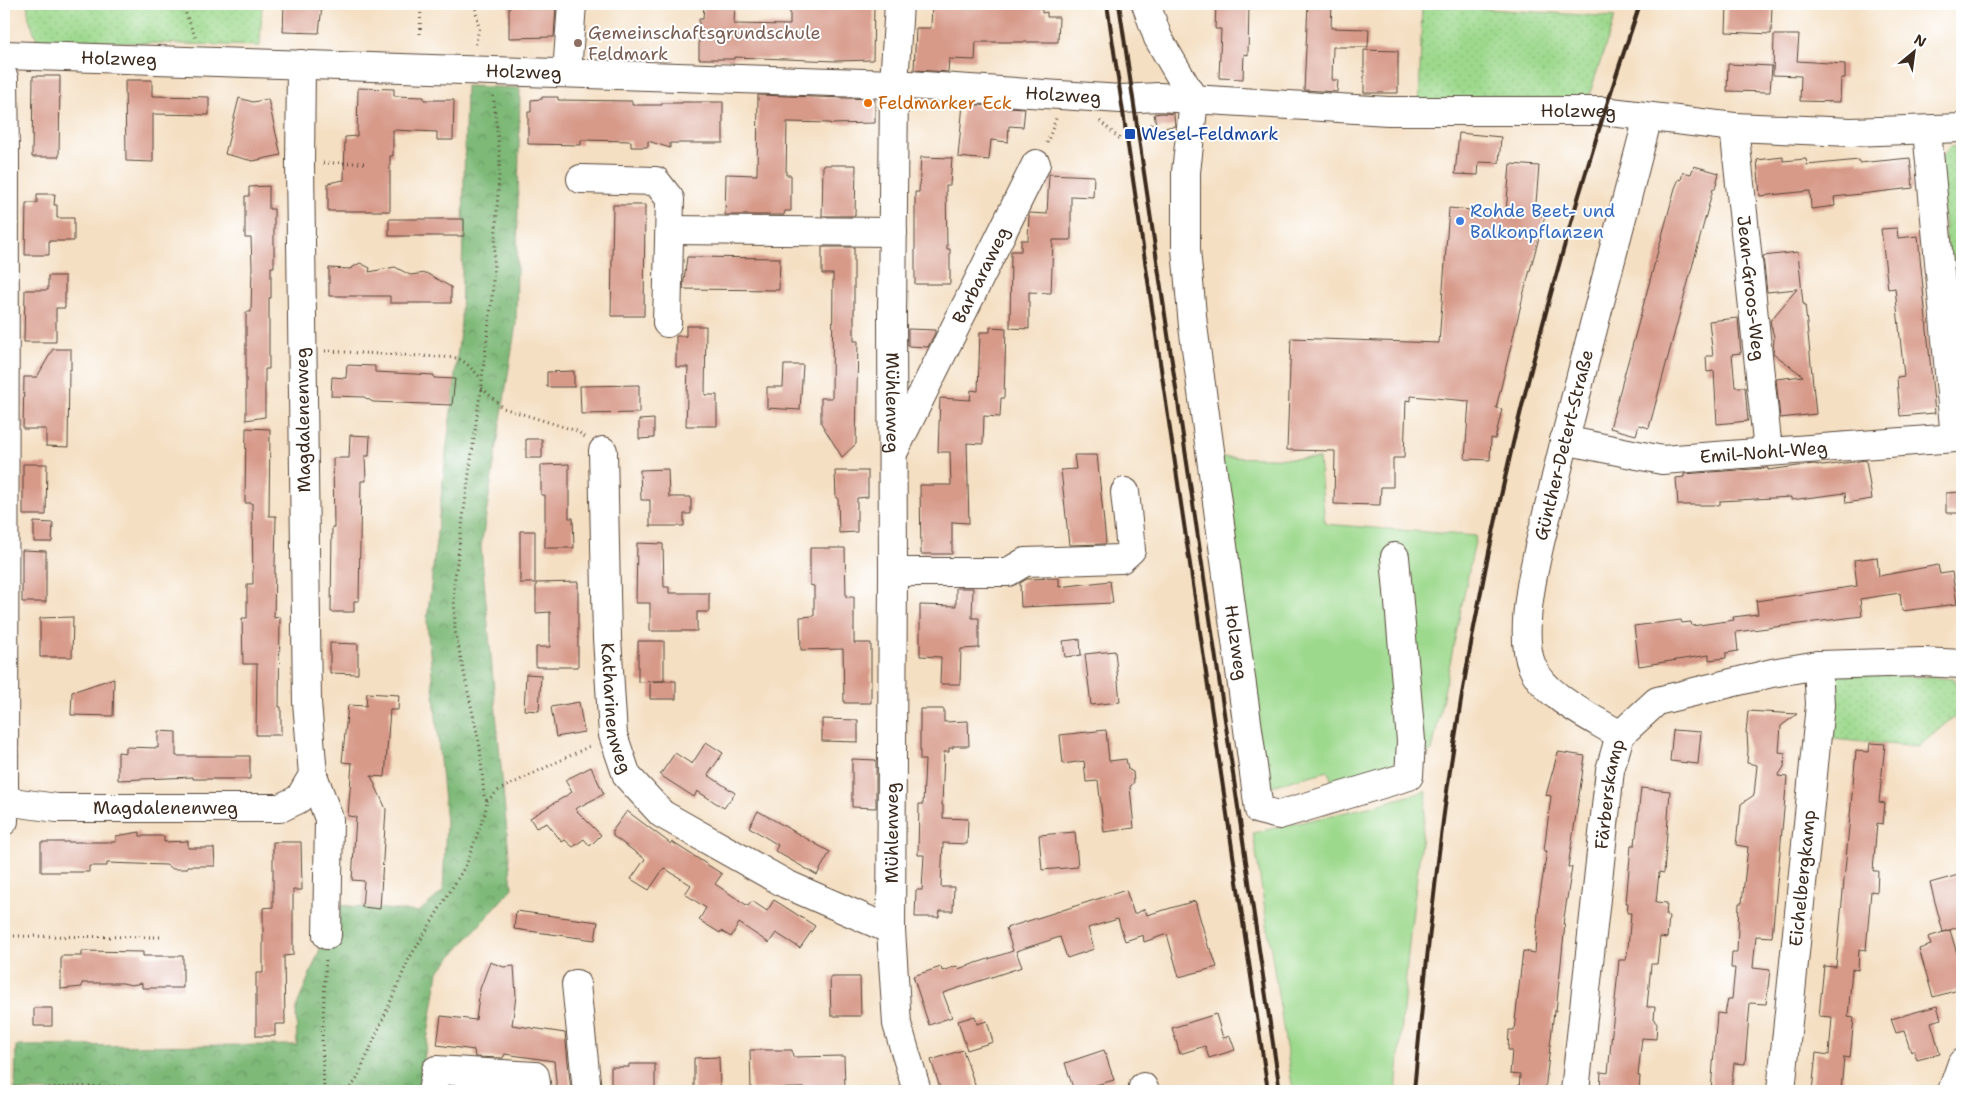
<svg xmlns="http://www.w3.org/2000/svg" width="1966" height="1095" font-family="'Shantell Sans',sans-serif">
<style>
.grass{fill:url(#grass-dots);stroke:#6c8256}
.forest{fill:url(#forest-crowns);stroke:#5c724b}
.garden{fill:#9dd98d;stroke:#6c8256}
.building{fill:#d79a89}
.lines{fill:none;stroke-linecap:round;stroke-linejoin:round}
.minor-casing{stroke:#574537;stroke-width:30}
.path{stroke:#574537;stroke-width:3;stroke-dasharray:1 4;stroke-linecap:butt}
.minor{stroke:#fff;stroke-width:28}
.rail{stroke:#3b2a1e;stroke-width:4}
.education-dot{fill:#8d6e63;stroke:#fff;stroke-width:2}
.food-dot{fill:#e8710a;stroke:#fff;stroke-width:2}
.transit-dot{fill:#1a4fb4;stroke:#fff;stroke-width:2}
.shop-dot{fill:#3f7fe0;stroke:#fff;stroke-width:2}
.labels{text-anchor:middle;stroke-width:4;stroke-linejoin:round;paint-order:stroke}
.education-label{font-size:18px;fill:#785e54;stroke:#fff;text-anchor:start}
.street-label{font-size:18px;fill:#3b2a1e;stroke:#fff}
.food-label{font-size:18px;fill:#c56008;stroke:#fff;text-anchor:start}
.transit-label{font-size:18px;fill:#164399;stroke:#fff;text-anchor:start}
.shop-label{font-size:18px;fill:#366cbe;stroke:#fff;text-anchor:start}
</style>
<defs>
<pattern id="grass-dots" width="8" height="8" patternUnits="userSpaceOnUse" patternTransform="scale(1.25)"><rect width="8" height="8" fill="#9dd98d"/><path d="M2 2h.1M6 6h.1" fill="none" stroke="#88ba79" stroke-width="1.8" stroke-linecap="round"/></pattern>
<pattern id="forest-crowns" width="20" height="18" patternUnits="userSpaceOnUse" patternTransform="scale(1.25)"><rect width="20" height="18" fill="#7eb978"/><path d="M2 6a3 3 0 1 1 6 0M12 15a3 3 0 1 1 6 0" fill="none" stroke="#689762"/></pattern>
</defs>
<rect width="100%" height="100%" fill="#fff"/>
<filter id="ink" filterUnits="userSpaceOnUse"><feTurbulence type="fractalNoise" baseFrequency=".02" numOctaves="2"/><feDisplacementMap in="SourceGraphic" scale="10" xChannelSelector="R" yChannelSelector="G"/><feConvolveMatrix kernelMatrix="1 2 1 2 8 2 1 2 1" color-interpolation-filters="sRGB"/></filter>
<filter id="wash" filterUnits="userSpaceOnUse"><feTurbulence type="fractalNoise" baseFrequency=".0096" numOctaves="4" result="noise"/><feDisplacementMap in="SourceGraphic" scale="20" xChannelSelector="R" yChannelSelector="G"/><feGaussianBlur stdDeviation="1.12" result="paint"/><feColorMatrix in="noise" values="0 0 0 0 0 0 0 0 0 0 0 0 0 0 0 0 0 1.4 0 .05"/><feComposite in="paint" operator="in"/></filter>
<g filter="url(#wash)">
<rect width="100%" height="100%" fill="#f4dfc2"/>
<!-- grass -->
<path class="grass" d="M27 4H262L260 46 37 40 29 18Z
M1422 5 1615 17 1587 102 1419 104Z
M1962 146V401L1938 161 1950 147Z
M1836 671 1955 679 1962 710 1918 747 1832 739Z"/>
<!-- forest -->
<path class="forest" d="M466 86 520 88 516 324 481 547 512 888 438 972 419 1091H15L16 1046 297 1045 296 1008 338 905 419 912 443 891 446 823 427 621 461 323Z"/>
<!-- garden -->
<path class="garden" d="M1218 457 1319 459 1325 524 1476 536 1432 751 1333 784 1328 771 1264 788Z
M1426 791 1427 793 1409 943 1396 1091H1293L1253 833 1373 806Z"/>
<g id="blocks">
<!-- building -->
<path class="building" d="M527 4 556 5 554 37 509 38V5Z
M704 4H735L734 24 790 25V9H816V4H874L873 60 836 61 734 57V59H699V19H703Z
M932 4H1042V13L1047 12V17H1059L1058 42H976L975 60 949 59 948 72 914 70 916 28H931Z
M1216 4H1249L1248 55 1244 54 1243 79 1219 78 1221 29H1215Z
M1308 4H1332L1331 28 1369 29 1368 47H1333L1332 80H1338L1337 92 1304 90Z
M1727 4H1772L1771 34 1726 32Z
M284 5 322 6 319 33 283 32Z
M1774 35H1799L1797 61 1845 64V78H1841L1840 102 1800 101 1801 76 1773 75Z
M1364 50 1398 51V93H1364Z
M1728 64 1772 66 1770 92 1727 91Z
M33 76H60L59 157H32Z
M125 80H152V96L209 97V115L153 114V162L126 161Z
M358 88 394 89V96L424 97V100H454L453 140H437V132L393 130V156H390V211H328V183L344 180 345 137 357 136Z
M758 95 875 99V123L830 124V123L787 122 786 175H791V211H785L784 215H725L726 174 757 175Z
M542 97H558V100L632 101V105H662V103H682V102H723V143H670V148L648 141V147H631V141L581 140V145L528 144V112H531V100L542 99Z
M239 98 253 102 268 99 281 155 253 161 225 154Z
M963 104 1025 108 1023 127 1009 126 1008 142 991 140 989 160 958 157Z
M1163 113 1174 114 1175 126 1157 129 1154 114Z
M1459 133 1501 137 1499 163 1479 162 1478 175 1455 174Z
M921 157 952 158 950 185H946L947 249H950V284H915V192H919Z
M1783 157V161L1806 159 1807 165 1859 160V163L1910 158 1913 188 1834 197 1835 206 1811 209 1810 191 1760 196 1757 160Z
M1510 164 1539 166 1535 215 1545 216 1524 292 1496 408 1502 409 1495 439 1491 438 1490 460 1465 459 1469 401 1411 396V401L1406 400 1404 458H1393V487H1381L1380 505 1334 504 1335 451 1287 450 1291 338 1439 343 1449 208 1506 213Z
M823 165H856L855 216H822Z
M1694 166 1719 173 1715 189H1713L1649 428 1639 425 1636 435 1610 428 1675 188 1679 179 1681 180 1683 172 1691 174Z
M1049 174 1094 176 1093 197 1071 196V240H1053L1051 293 1029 292V329L1010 328 1011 251H1021V240H1028L1029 213 1047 214Z
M269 186V209H274V267H271V298H269V369H265V417L246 420V312H251L252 267 251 238H245V196H249V187Z
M37 194H55L54 205H57V218H74V241H49V255H25L26 203H37Z
M613 205H645L644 316H611Z
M389 219H464V236H389Z
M1897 228 1898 238 1918 236 1935 413 1900 416 1897 377 1904 376 1899 327 1895 288 1888 289 1881 229Z
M822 247H854V341H858L856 444 842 457 821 423V398H832L833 274H822Z
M1798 252 1803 304H1805L1816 414 1780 418 1776 379 1803 376 1773 353 1774 337 1770 321 1797 289 1767 292 1763 256Z
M687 257 780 258 779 290 683 289Z
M360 263 370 268 369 272 395 267 410 275 426 273 451 287V303H390V296H329V268L350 269Z
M48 276H65V308H56V342H24L25 290H48Z
M1738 318 1741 353 1732 354 1735 387H1745L1748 421 1717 424 1714 371 1707 372 1706 356H1713L1709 321Z
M686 326H706L705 395H717V426H686L688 367H676V336H686Z
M990 327 1006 328 1004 398H1001L1000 417 984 416 983 444 967 443 969 523 952 522V554H921L920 485H951L950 452H938L940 398 970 400 971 390 978 391 980 332H990Z
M908 329 935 330V333L928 347 908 346Z
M53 349H71V370H69L68 447 46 446V429H23L24 377H37Z
M347 365 375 366V372L434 375V378L455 379 452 405 373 402 364 397 331 396 332 377 346 378Z
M784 365H803L800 410 767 408V387H783Z
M574 371V387H547V372Z
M639 385V413L581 414 580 386Z
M654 419V438L639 439V420Z
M246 428 270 429 269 516H276L274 618 280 617 279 707H281V735H256L257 664H243L242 618H247V584H253L252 503H245Z
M350 435 370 436 369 456H365L366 481H361L359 601H354V612H331L332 527H334L333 458H349Z
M526 439H542V458H526Z
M1074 455H1097L1106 542 1105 544 1069 545 1061 470 1076 469Z
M1866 460 1872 499 1846 503 1845 493 1791 500V497L1720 501V505H1678L1676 478 1684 477V474L1753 469 1768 468V470L1814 464 1823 466Z
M23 464H47L46 515H23Z
M569 464V518H573L574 548H545V495H541V465Z
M668 469 669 497H691V514H684V526H650V500H641L640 470Z
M835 471H868V497L857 498V532L839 533 838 498H836Z
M1962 492V513H1946V493Z
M34 522 53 523 52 542H34Z
M520 531H535V583H520Z
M637 543 663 544 664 587H669V593H709V612H697V631H650V603H636Z
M810 548H845L846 597H854V643H871V703H844L843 649 801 650 800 617 814 616V586L810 585Z
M22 550 46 551V602H22Z
M1877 557 1879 576 1938 565 1940 574 1952 572 1957 604 1902 611 1900 593 1860 599 1862 616 1736 632 1738 651 1726 653V658L1709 660V655L1639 666 1634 626 1681 620 1682 623 1691 622 1692 626 1734 620 1733 617 1758 614 1756 601 1857 586 1854 560Z
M1059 578V587L1110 581 1113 603 1021 607 1020 583 1027 579Z
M578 582V667H536V647H550V612L536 613V583Z
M956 588H973L972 618H979V648L961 649 960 684H940L941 657 920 656V605L956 606Z
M73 617 72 657H40V618Z
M1080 639 1081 655 1065 657 1063 641Z
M638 641H664V681L638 682Z
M330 643 358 644V674L330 673Z
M1115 651 1120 702 1091 705 1085 654Z
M526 674 541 675 539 711 524 710Z
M114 678 113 716 71 715 72 692Z
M650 681H676V699H650Z
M367 693 399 695 398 710H390L385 777 371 776 386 809 380 909 362 907 364 881 352 880 356 817 348 816 352 763 342 762 348 705 366 706Z
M579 702 584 732 556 737 551 707Z
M920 709H944V722L968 721 969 746H953V748H949V752H944L942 805H943V818L968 819 967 844 943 843 941 887H954L953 911H940L939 917H915L916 890H922L924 855H918L919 804H923L925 760H920Z
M1748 711 1797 714 1781 726 1779 752 1785 753 1784 767 1778 776 1787 777 1772 937 1756 936 1753 968 1770 970 1766 1004 1750 1003 1745 1064 1734 1063 1731 1091H1711L1717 1013 1725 1014 1728 999H1732L1735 968H1731L1732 952H1737L1739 903H1742L1748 847 1736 845 1738 826H1739L1741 804 1754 795 1757 765 1747 763 1748 750 1747 733H1746Z
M822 719 858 720V742L822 741Z
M1106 730 1109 761 1126 759 1128 769 1133 772 1134 782 1130 787 1134 828 1104 832 1098 781 1086 782 1084 761 1063 764 1060 735Z
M1673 730 1701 732 1698 764 1670 761Z
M158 731 176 732V756H250V779H193V777L118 780V752L126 753V747L158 748Z
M706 742 723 753 708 775 735 793 724 808 697 791 694 797 660 775 675 753 692 764Z
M1870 743 1885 744 1879 802 1885 803 1884 813 1883 824 1877 823 1873 871H1878L1877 892 1871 891 1866 950 1859 949 1858 970 1852 969 1848 1017 1854 1018 1850 1058 1844 1057 1841 1091H1812L1816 1053 1829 1055 1832 1017 1819 1016 1824 966 1836 967 1856 751 1869 752Z
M1558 752 1585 756 1568 867H1572L1563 924H1565L1556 1011H1554L1545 1091H1519L1520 1075 1510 1074 1512 1050H1508L1509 1030H1514L1523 951 1535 953 1539 900 1547 851H1544L1551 796 1546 795Z
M852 759 876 760V808L852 807Z
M591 767 604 794 575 809 601 835 590 846 584 839 573 847 565 840 562 842 547 823 536 828 530 818 572 792 565 780Z
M1641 788 1670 791 1664 873 1659 872 1656 902 1667 903 1666 916H1669L1667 938 1660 937 1657 964H1651L1647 1007H1655L1654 1020 1657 1024 1656 1039 1642 1038 1638 1076H1640L1639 1091H1600L1601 1072 1608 1073 1619 960H1626L1628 948 1631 913H1627L1628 903H1626L1631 845H1635Z
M627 811 671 844 672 842 722 874 715 884 748 906 752 901 767 911 774 900 815 926 800 948 776 933 769 943 739 923 731 937 721 931 720 933 699 920 706 908 685 894 691 885 664 868 649 890 631 879 645 859 613 836V830Z
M758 811 830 852 817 875 775 851 778 845 749 827Z
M140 832V836H164V842L188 841V848H214L215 866H187V869H173L166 865 107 863V866H89V872H41V842H116V836Z
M1075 832 1078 867 1042 870 1039 835Z
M273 842H301L302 890H293V955L284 956 285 1024H275V1036H256V973H263V908L273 907Z
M1962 874V926L1943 932 1930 883Z
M1126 890 1134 914 1145 909 1147 915 1195 901 1209 949H1211L1217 967 1179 977 1167 934 1144 942 1143 935 1125 941 1118 919 1088 928 1094 949 1067 958 1060 937 1016 951 1022 967 943 993 952 1017 929 1025 913 976 941 967 942 971 957 966 958 969 1013 951 1006 928Z
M516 911 598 922 595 940 514 929Z
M1950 930 1962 971V989L1933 997 1919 949 1931 945 1928 937Z
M82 951 143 952V956H183V988H142V983L131 985 123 983H82V987L61 989V956H82Z
M490 962 504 967 514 966 516 996 512 1025 565 1033 571 1091H557L554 1061 505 1054 503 1058 475 1057 474 1050 437 1045 441 1016 476 1020 480 989Z
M830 977H860L861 1016H831Z
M1937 1006 1941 1019 1931 1022 1940 1054 1917 1060 1914 1050 1911 1052 1904 1031 1896 1033 1891 1019Z
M34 1008H52V1026H34Z
M1216 1014 1223 1038 1230 1036 1235 1050 1209 1058 1205 1046 1180 1054 1172 1028Z
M975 1016 977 1024 987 1021 993 1042 967 1050 958 1021Z
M750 1050H792L793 1057 844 1056 845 1088 812 1089 809 1091 804 1088 751 1089Z
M963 1050 977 1091H941L931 1060Z
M1104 1050 1114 1080 1074 1091 1065 1063Z
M719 1057 720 1089 694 1090V1058Z
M629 1064H655V1091L611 1090V1067H629Z"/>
</g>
</g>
<g filter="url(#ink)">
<use href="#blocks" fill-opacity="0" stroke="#574537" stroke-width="1"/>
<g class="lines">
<defs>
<g id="minor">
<path id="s1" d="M899 4 894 84 892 318 893 572 891 930 897 1024 917 1091"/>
<path id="s2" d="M1146 4 1158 38 1194 100 1186 172V249L1193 326 1259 810 1279 815 1409 776 1411 741 1395 557"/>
<path id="s3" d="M4 55 894 84 1121 99 1159 97 1388 111H1603L1734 127 1851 132 1962 128"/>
<path d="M567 73 572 4"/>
<path d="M4 78 5 157 4 821"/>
<path id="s4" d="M1734 127 1768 451"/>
<path d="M1927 130 1955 438"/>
<path d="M581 179 656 181 670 199 667 323"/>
<path d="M670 230 893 232"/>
<path id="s5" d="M1564 440 1662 460 1955 438"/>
<path id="s6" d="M895 449 1036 164"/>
<path id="s7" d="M603 451 607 638 613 735 627 776 662 814 786 884 891 930"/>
<path d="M893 572H1008L1025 562 1121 559 1131 550 1125 492"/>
<path id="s8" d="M1620 735C1593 718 1545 697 1532 666 1516 628 1540 542 1550 502 1562 451 1575 399 1588 348 1608 271 1628 194 1648 117"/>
<path d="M313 775 329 819 327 935"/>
<path id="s9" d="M4 801 57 808H280L299 799 313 775 307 702 300 164 301 64"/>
<path d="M576 984 587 1091"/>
<path d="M1143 1087 1145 1091"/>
<path d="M432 1091 436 1070 535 1076 537 1091"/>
<path id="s10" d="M1575 1091 1610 770 1620 735 1657 701 1772 673 1818 665 1922 662 1962 664"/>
<path id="s11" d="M1781 1091 1820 705 1818 665"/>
<path d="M1952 1091 1962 1063"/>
</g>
</defs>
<!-- minor casing -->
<use href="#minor" class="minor-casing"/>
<!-- path -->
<path class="path" d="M182 4 196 39
M475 4 479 29 475 47
M420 34 421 4
M1100 121 1120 139
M1147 139 1152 121
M1047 143 1057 116
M323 163H367
M325 351 458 358 466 363 481 378
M482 388 503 408 577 431 585 437
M487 801 499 790 592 745
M4 936 161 937
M4 1089 115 1086 141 1088 159 1091
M324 1091 322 1042 326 957
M347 1091 356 1081 409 959 466 865 485 813 487 801 484 796 480 747 455 631 454 584 479 401 482 388V379L492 298 500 158 493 93"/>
<!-- minor -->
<use href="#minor" class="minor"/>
<!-- rail -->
<path class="rail" d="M1107 4 1268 1091
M1119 4 1280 1091
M1414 1091C1424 982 1435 872 1451 763 1490 505 1556 250 1640 4"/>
</g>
</g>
<!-- markers -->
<circle class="education-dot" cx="578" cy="43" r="5"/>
<circle class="food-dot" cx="868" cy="103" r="5"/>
<rect class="transit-dot" x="1124" y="128" width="12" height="12" rx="2.5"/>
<circle class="shop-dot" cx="1460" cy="221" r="5"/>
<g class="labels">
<!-- education labels -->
<g class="education-label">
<text x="588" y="39">Gemeinschaftsgrundschule<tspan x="588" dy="21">Feldmark</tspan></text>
</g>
<!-- street labels -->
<g class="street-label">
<text dy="6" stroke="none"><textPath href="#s3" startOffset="115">Holzweg</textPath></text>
<text dy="6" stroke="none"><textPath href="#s3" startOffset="520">Holzweg</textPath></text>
<text dy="6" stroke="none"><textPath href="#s3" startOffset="1060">Holzweg</textPath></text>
<text dy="6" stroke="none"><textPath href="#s3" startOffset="1576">Holzweg</textPath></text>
<text dy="6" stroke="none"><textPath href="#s6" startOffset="194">Barbaraweg</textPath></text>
<text dy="6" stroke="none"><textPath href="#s4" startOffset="162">Jean-Groos-Weg</textPath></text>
<text dy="6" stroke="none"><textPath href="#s1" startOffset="399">Mühlenweg</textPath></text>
<text transform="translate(303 420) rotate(-91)" y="6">Magdalenenweg</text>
<text dy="6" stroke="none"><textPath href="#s8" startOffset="339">Günther-Detert-Straße</textPath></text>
<text dy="6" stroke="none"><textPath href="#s5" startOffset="202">Emil-Nohl-Weg</textPath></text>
<text dy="6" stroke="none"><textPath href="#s2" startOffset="654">Holzweg</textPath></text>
<text dy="6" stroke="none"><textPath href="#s7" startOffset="258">Katharinenweg</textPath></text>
<text dy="6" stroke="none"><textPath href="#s10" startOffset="299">Färberskamp</textPath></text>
<text dy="6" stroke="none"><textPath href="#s9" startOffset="162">Magdalenenweg</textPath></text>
<text transform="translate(892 833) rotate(-90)" y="6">Mühlenweg</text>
<text dy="6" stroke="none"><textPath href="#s11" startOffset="214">Eichelbergkamp</textPath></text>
</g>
<!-- food labels -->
<g class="food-label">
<text x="878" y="109">Feldmarker Eck</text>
</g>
<!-- transit labels -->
<g class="transit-label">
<text x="1141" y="140">Wesel-Feldmark</text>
</g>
<!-- shop labels -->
<g class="shop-label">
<text x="1470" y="217">Rohde Beet- und<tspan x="1470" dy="21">Balkonpflanzen</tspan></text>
</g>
</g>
<!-- margin -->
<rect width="1966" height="1095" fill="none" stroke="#fff" stroke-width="20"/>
<!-- north arrow -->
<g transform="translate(1914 52) rotate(29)" stroke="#ffffff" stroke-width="4" paint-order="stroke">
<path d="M0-4L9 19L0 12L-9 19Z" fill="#3b2a1e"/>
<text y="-8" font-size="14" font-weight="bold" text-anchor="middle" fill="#3b2a1e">N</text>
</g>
</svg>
